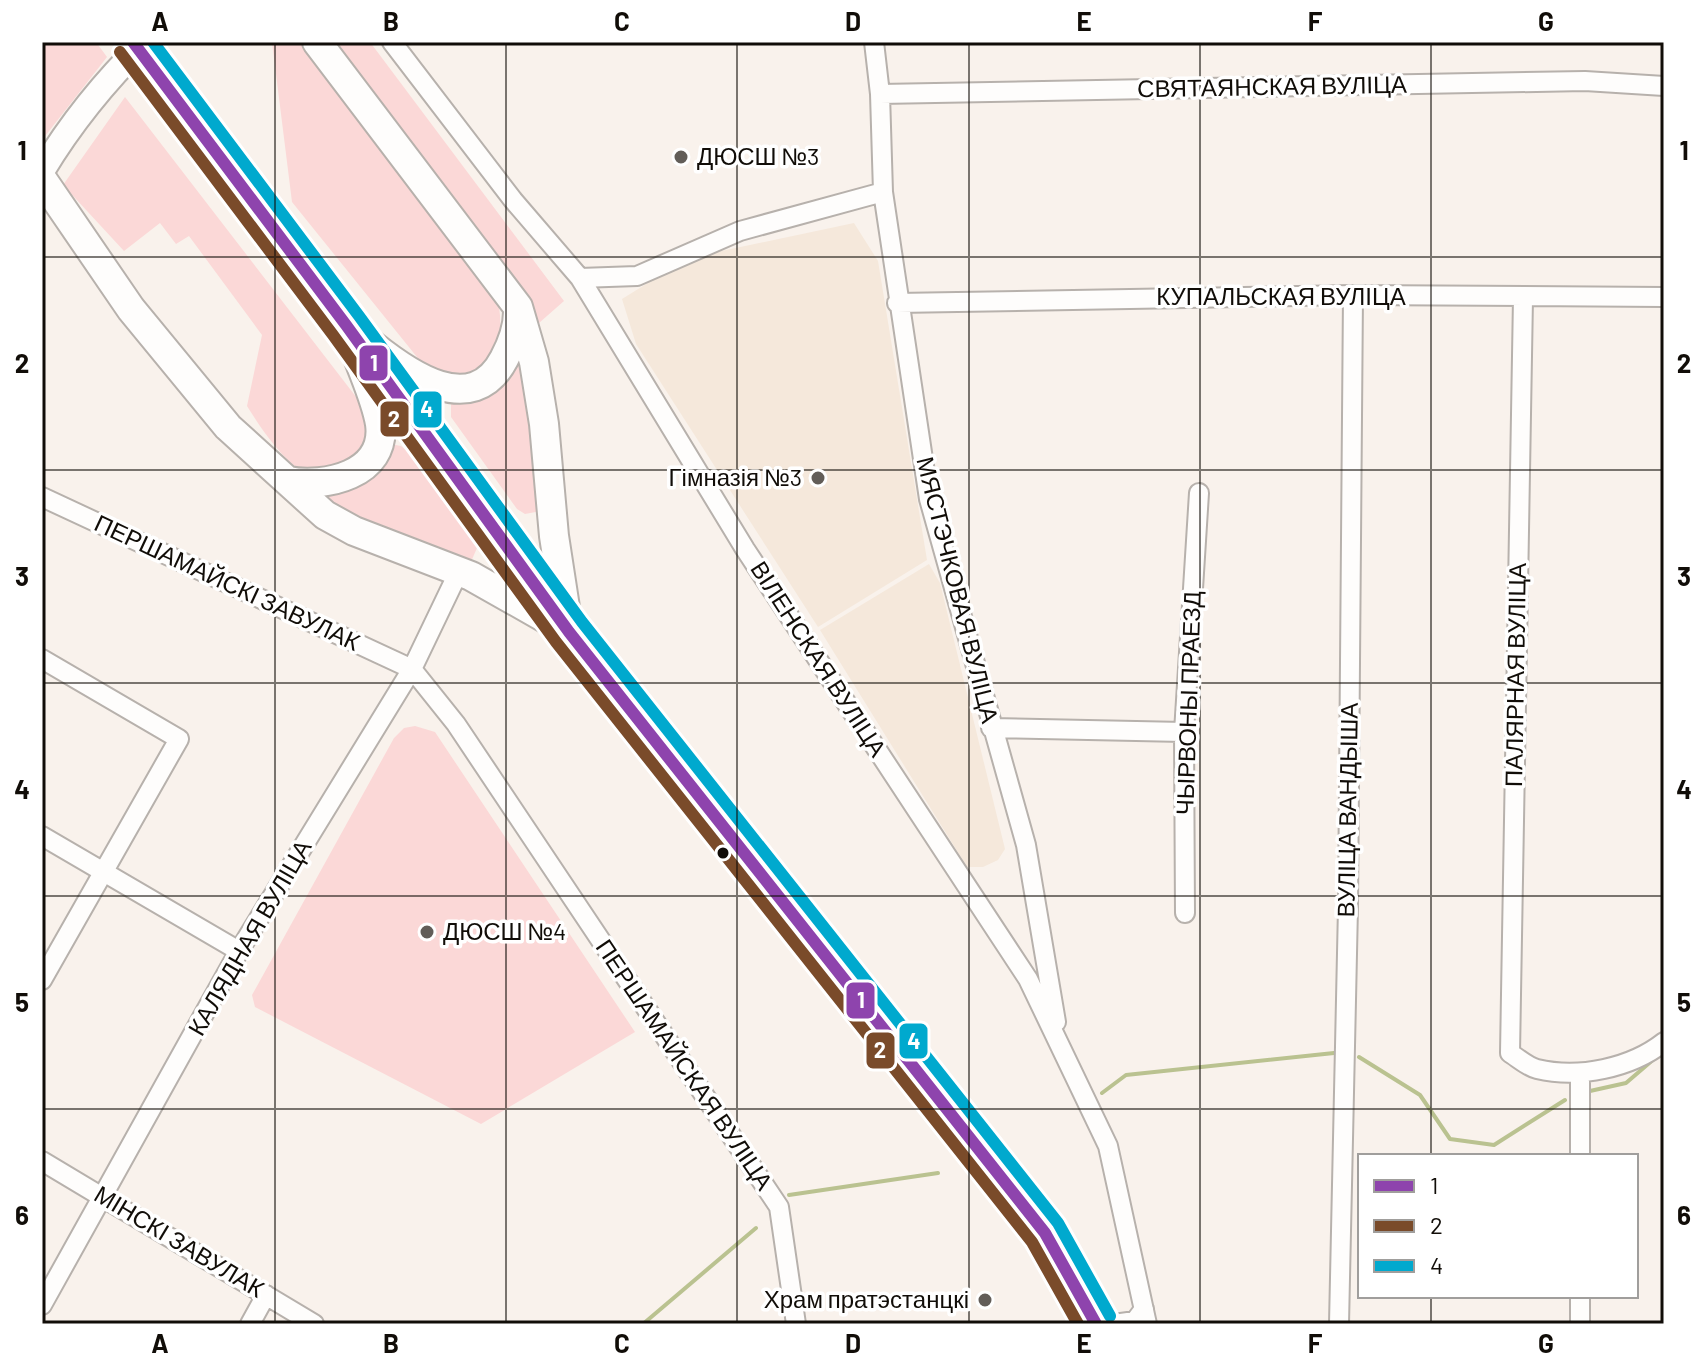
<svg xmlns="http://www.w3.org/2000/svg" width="1706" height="1366" font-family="Barlow,sans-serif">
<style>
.built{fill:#f5e8db}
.green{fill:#fbd8d7}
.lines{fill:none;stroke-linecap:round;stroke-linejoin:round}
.stream{stroke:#bac290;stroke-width:4}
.minor-casing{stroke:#b7b1ac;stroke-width:22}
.secondary-casing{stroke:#b7b1ac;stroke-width:28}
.primary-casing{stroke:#b7b1ac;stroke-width:32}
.minor{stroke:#fefdfc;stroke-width:18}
.secondary{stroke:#fefdfc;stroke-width:24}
.primary{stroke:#fefdfc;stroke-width:28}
.primary-bridge-casing{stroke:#b7b1ac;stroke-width:32;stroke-linecap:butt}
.primary-bridge{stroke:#fefdfc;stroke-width:28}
.bus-1-casing{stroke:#fff;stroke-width:18}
.bus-2-casing{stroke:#fff;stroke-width:18}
.bus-3-casing{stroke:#fff;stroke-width:18}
.bus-1{stroke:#8e44ad;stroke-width:12}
.bus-2{stroke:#7a4b2a;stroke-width:12}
.bus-3{stroke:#00a9ce;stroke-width:12}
.grid{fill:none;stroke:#110d08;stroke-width:2;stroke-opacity:0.55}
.poi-dot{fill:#625d58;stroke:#fff;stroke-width:3}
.bus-dot{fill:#110d08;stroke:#fff;stroke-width:3}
.labels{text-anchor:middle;stroke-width:7;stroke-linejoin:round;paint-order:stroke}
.street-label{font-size:24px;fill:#110d08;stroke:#fff}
.poi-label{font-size:24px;fill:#110d08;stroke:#fff;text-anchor:start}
.line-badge{stroke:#fff;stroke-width:3}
.badge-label{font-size:22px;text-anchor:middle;font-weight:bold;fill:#fff}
.neatline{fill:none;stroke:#110d08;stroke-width:3}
.grid-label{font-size:26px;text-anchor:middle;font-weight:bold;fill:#110d08}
</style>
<rect width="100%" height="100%" fill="#f9f2ec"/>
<!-- built -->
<path class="built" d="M854 223 878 261 927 560 818 627 636 344 622 299 688 258Z
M929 564 940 583 1005 849 998 860 983 867H967L820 630Z"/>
<!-- green -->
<path class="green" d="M42 42H96L107 57 42 140Z
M272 42H308L497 299C506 328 498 380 456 376 446 375 435 370 425 367L292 202Z
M328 42H370L564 301 539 323 427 179Z
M125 97 360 402C369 428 369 445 349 467L302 472C279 455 262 430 247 406L262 335 189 236 176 244 160 223 124 251 63 185Z
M523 349 541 511 525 514 517 509 451 417V399Z
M390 444 401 446 411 454 475 540 477 548 470 564C442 553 339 520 327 497Z
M415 726 435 732 635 1032 481 1124 255 1007 252 995 394 738 404 728Z"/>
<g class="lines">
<!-- stream -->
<path class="stream" d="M1359 1057 1420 1095 1450 1139 1494 1145 1565 1100
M1590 1091 1626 1083 1654 1059
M1102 1093 1126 1075 1334 1053
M789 1195 938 1173
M643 1324 756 1228"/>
<defs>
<path id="minor" d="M392 42 513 200 580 278 745 549 1028 979 1108 1146 1147 1324
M874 42 880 94 883 192 929 499 1026 845 1056 1022
M880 94 1585 81 1664 86
M580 278 637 276 740 231 883 192
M1523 298 1510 1053C1518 1058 1528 1067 1537 1069 1579 1079 1631 1068 1664 1042
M897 303 1353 295 1664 297
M42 497 412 669 456 724 779 1207 796 1324
M42 659 179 739 42 980
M991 728 1184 732
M42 836 239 951
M1185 913 1184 732 1199 493
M1580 1073V1156
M42 1161 314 1324
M1580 1296V1324
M42 1305 239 951 412 669 459 571
M250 1324 266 1295
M1114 1324 1135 1321 1144 1309
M1339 1324 1348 907 1353 295"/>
<path id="secondary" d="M42 171C71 123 105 81 145 42"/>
<path id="primary" d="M317 42 518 307 534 362 544 424 554 536 568 627
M42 179 131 309 228 427 325 515 354 531 471 576 561 627
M261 212 569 632 1045 1233 1096 1324
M372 345C407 373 472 420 504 359 512 344 518 329 518 312
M288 481C324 488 387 475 380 424 376 400 364 375 356 352"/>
</defs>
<!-- minor casing -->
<use href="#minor" class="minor-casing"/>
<!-- secondary casing -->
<use href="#secondary" class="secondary-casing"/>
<!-- primary casing -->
<use href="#primary" class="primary-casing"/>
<!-- minor -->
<use href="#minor" class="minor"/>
<!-- secondary -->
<use href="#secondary" class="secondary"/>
<!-- primary -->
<use href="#primary" class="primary"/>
<defs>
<path id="primary-bridge" d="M133 42 261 212"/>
</defs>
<!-- primary-bridge casing -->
<use href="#primary-bridge" class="primary-bridge-casing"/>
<!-- primary-bridge -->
<use href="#primary-bridge" class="primary-bridge"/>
<defs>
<path id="bus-1" d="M133 42 346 325 569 632 1045 1233 1096 1324"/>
<path id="bus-2" d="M120 52 333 335 556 642 1032 1242 1078 1324"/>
<path id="bus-3" d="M153 42 359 316 582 622 1058 1223 1110 1316"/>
</defs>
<!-- bus-1 casing -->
<use href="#bus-1" class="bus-1-casing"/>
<!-- bus-2 casing -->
<use href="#bus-2" class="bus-2-casing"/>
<!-- bus-3 casing -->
<use href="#bus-3" class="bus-3-casing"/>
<!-- bus-1 -->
<use href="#bus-1" class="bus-1"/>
<!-- bus-2 -->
<use href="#bus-2" class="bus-2"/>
<!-- bus-3 -->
<use href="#bus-3" class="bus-3"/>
</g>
<!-- grid -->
<path class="grid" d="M275 42V1324M506 42V1324M737 42V1324M969 42V1324M1200 42V1324M1431 42V1156M42 257H1664M42 470H1664M42 683H1664M42 896H1664M42 1109H1664M1431 1296V1324"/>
<!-- markers -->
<g class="poi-dot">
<circle cx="681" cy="157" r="8"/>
<circle cx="818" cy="478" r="8"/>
<circle cx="427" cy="932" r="8"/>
<circle cx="985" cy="1300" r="8"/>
</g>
<circle class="bus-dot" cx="723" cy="853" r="7"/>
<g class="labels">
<!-- street labels -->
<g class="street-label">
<text transform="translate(1272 87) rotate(-1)" y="8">СВЯТАЯНСКАЯ ВУЛІЦА</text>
<text x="1281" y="305">КУПАЛЬСКАЯ ВУЛІЦА</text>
<text transform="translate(227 583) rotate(25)" y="8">ПЕРШАМАЙСКІ ЗАВУЛАК</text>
<text transform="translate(957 590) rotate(76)" y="8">МЯСТЭЧКОВАЯ ВУЛІЦА</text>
<text transform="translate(818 659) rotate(57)" y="8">ВІЛЕНСКАЯ ВУЛІЦА</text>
<text transform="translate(1516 675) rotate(-89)" y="8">ПАЛЯРНАЯ ВУЛІЦА</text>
<text transform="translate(1189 703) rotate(-88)" y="8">ЧЫРВОНЫ ПРАЕЗД</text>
<text transform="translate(1348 810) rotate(-89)" y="8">ВУЛІЦА ВАНДЫША</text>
<text transform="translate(250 938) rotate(-60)" y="8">КАЛЯДНАЯ ВУЛІЦА</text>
<text transform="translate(684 1065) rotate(56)" y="8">ПЕРШАМАЙСКАЯ ВУЛІЦА</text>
<text transform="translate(179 1242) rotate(31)" y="8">МІНСКІ ЗАВУЛАК</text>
</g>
<!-- poi labels -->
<g class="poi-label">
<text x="697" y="165">ДЮСШ №3</text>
<text x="802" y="486" text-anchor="end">Гімназія №3</text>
<text x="443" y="940">ДЮСШ №4</text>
<text x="969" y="1308" text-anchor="end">Храм пратэстанцкі</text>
</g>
</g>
<g class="line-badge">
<rect x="358" y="344" width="31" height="38" rx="8" fill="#8e44ad"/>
<rect x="412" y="390" width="31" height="39" rx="8" fill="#00a9ce"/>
<rect x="379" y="400" width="31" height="38" rx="8" fill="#7a4b2a"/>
<rect x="845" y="981" width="31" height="39" rx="8" fill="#8e44ad"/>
<rect x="898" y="1022" width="31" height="38" rx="8" fill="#00a9ce"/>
<rect x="865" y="1031" width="31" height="39" rx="8" fill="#7a4b2a"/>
</g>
<g class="badge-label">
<text x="374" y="371">1</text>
<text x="427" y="417">4</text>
<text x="394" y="427">2</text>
<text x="861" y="1008">1</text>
<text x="914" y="1049">4</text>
<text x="880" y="1058">2</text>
</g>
<!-- border -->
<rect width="1706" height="1366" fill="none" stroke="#ffffff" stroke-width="88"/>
<!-- legend -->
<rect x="1358" y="1154" width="280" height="144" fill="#ffffff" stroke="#a09e9c" stroke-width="2"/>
<rect x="1374" y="1180" width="40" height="12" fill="#8e44ad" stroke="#a09e9c" stroke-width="2"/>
<text x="1430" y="1194" font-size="24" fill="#110d08">1</text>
<rect x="1374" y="1220" width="40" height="12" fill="#7a4b2a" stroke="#a09e9c" stroke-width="2"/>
<text x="1430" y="1234" font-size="24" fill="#110d08">2</text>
<rect x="1374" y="1260" width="40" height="12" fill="#00a9ce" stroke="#a09e9c" stroke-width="2"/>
<text x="1430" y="1274" font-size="24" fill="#110d08">4</text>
<rect x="44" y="44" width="1618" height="1278" class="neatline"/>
<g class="grid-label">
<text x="160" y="31">A</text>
<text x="391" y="31">B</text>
<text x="622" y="31">C</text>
<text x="853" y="31">D</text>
<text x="1084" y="31">E</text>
<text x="1315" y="31">F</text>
<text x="1546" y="31">G</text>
<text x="22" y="160">1</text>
<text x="1684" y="160">1</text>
<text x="22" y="373">2</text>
<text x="1684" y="373">2</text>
<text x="22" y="586">3</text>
<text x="1684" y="586">3</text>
<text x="22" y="799">4</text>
<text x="1684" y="799">4</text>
<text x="22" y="1012">5</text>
<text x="1684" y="1012">5</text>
<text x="22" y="1225">6</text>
<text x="1684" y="1225">6</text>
<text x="160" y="1353">A</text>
<text x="391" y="1353">B</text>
<text x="622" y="1353">C</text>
<text x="853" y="1353">D</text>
<text x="1084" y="1353">E</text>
<text x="1315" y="1353">F</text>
<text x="1546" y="1353">G</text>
</g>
</svg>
